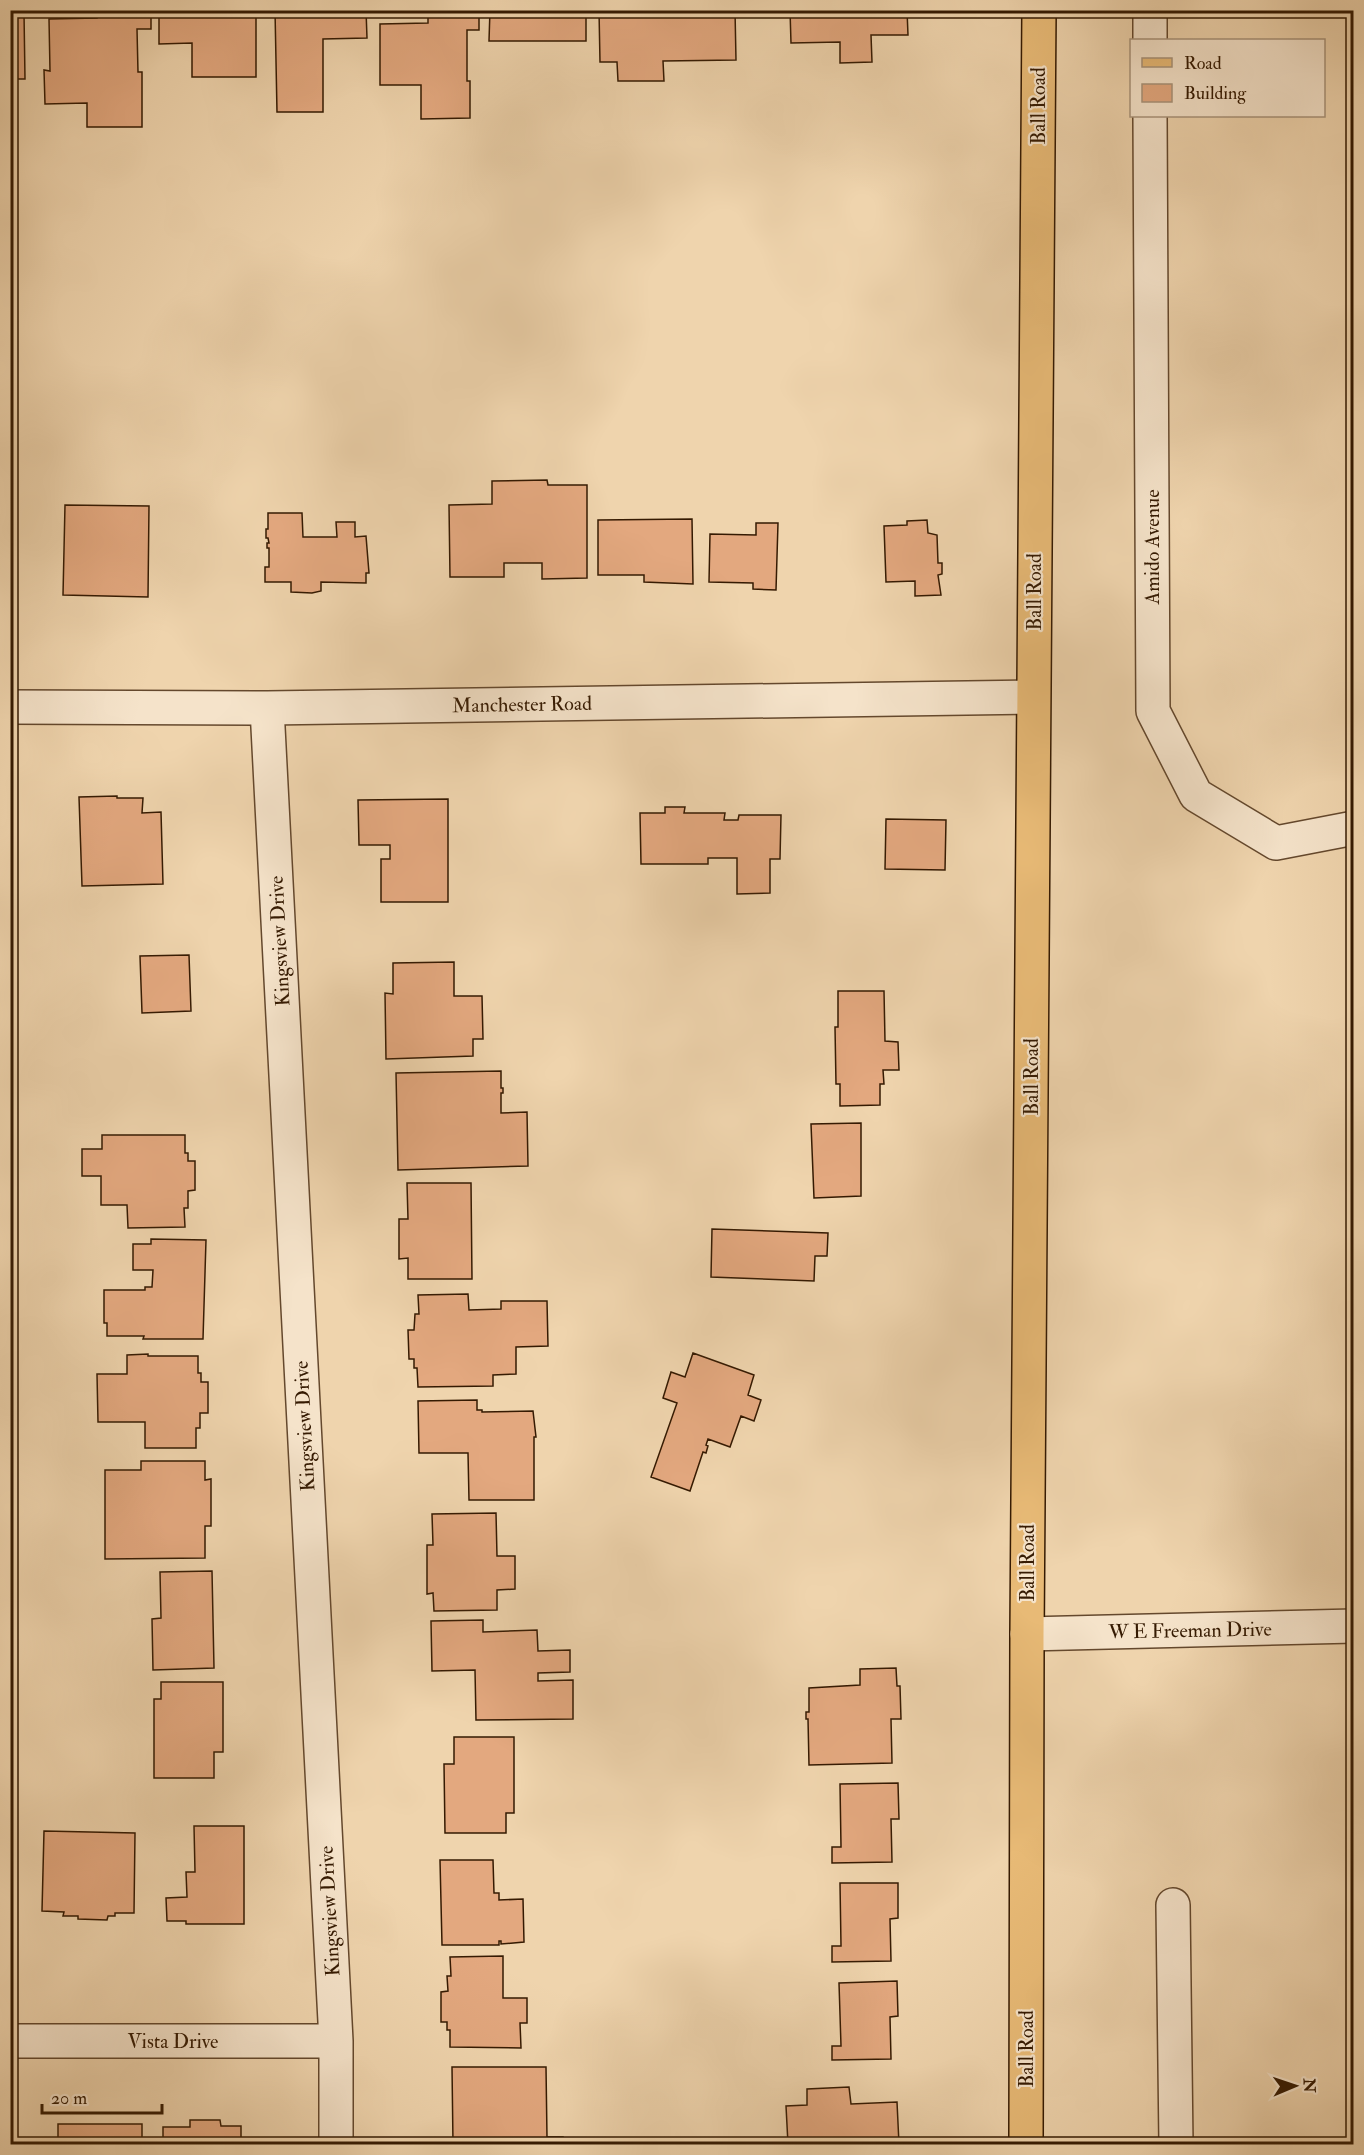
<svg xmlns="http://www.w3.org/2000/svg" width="1364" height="2155" font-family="'IM FELL Double Pica',serif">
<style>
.building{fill:#e3a87f;stroke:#351a02;stroke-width:1.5}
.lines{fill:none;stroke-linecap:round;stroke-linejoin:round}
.minor-casing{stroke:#64482d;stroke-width:36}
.major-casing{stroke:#351a02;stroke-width:36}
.minor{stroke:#f5e3ca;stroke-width:33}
.major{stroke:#e8ba76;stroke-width:33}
.labels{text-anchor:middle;stroke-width:4.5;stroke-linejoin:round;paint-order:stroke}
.street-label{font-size:20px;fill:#351a02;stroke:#f5e3ca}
</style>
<rect width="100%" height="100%" fill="#efd4ad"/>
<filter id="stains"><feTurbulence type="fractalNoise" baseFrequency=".00333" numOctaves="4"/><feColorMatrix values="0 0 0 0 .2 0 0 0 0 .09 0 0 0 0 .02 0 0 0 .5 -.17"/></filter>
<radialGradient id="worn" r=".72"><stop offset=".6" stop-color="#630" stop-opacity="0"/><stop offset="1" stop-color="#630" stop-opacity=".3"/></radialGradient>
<!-- building -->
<path class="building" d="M97 10H151V29H137L138 72H142V127H87V103L45 104 44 70 50 71 49 19 97 18Z
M159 10H256V77H192V43L159 44Z
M275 10H366L367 38 323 39V112H277Z
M428 10H479V30H467V81H470V118L421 119V85H380V24L428 23Z
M490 10H586V41H489Z
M599 10H735L736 60 663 61 664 81H618L617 62H600Z
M790 10H907L908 35H871L872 62 840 63V42L791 43Z
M10 13H24L25 79H10Z
M547 480 548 485H587V578L542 579V563H504V577H450L449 505 492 504V481Z
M65 505 149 506 148 597 63 595Z
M268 513H302L303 537H337L336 522H355V537L366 536 369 573H366V583L321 582V591L312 593 291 592V582H265V567H269V548H267V543H269L268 538H266V529H268Z
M692 519 693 584 644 582V575H598V520Z
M927 520 928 533 937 535 938 563H942V574L938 575 941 595 915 596V581L886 582 884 526 907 525V521Z
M756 523H778L776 590 753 589V583L709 582 710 534 756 535Z
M117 796V798H143L142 813 161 812 163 884 82 886 79 797Z
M448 799V902H381V859H390V845H359L358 800Z
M665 807H685L684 813H725L724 820H738L739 815H781L780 859H770V893L737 894V858H708V864H641L640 813H665Z
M886 819 946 820 945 870 885 869Z
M189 955 191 1011 142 1013 140 956Z
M454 962V996H482L483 1039H473V1056L386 1059 385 993 393 994V963Z
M838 991H884L885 1041 898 1042 899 1070H883L884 1084H880V1105L840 1106V1084H836L835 1027H838Z
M501 1071V1088H503V1093H501V1113L527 1112 528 1166 398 1170 396 1073Z
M861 1123V1196L814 1198 811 1124Z
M102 1135H185V1153H188V1161H195V1190L188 1191V1208H184L185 1227 128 1228 127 1205H101V1176H82V1149H102Z
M407 1183H471L472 1279H408V1258L399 1259V1219H408Z
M712 1229 828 1233 827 1256H815L814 1281 711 1277Z
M151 1239 206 1240 203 1339H143L144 1336H107V1323H104V1290H145V1287H152L153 1270H133V1244H151Z
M468 1294 469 1310 501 1309V1301H547L548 1346 516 1347V1374L493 1375V1386L418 1387 417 1368H414V1359H409L408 1330H414L415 1314H419L418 1295Z
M693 1353 754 1375 748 1395 761 1400 754 1421 741 1416 730 1447 708 1439 706 1445 708 1446 706 1453 703 1452 690 1491 651 1477 677 1403 663 1398 671 1372 685 1377Z
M148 1354V1356H198V1373H201V1382H208V1413H200V1428H196V1448H145V1422H98L97 1374H127V1355Z
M477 1400V1410H482V1412L533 1411 536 1437H534V1500H469L468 1453H419L418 1401Z
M141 1461H205V1480L211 1479V1526H205V1558L105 1559V1470H141Z
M496 1513 497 1556H515V1589L497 1590V1610L434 1611 433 1593 427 1594V1545H433L432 1514Z
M212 1571 214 1668 153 1670 152 1619 161 1618 160 1572Z
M483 1620V1632L537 1630 538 1651 570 1650V1672L538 1673V1681L573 1680V1719L476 1720 475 1670 432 1671 431 1621Z
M896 1668 897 1686H900L901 1719H891L892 1763 809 1765 808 1719H806V1712H809V1688L860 1685V1669Z
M161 1682H223V1752H214V1778H154V1699H161Z
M454 1737H514V1813H506V1833H445L444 1764H454Z
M898 1783 899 1819H891L892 1862 832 1863V1847H841L840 1784Z
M194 1826H244V1924H186V1921H167L166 1898 187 1897 186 1872H195Z
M44 1831 135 1833 134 1913H115V1916H108L107 1920 78 1919V1916H63L64 1912 42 1911Z
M440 1860H493L494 1893H499V1900L523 1899 524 1942 501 1944V1941H499V1945H442Z
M840 1883H898V1918L890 1919 891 1961 832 1962V1946H841Z
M503 1956V1998H527V2023H520L521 2048 450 2047V2030H447V2022H441V1992L448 1991 447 1976H451L450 1957Z
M897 1981 898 2016 890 2017 891 2059 832 2060V2046H841L839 1983Z
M452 2067H546L547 2137H563V2144H453Z
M849 2087 851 2104 897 2102 899 2144H788L786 2106 807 2105V2089Z
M190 2120H220L221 2126H241V2144H163V2127H190Z
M58 2124H142V2144H58Z"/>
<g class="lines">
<defs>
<path id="minor" d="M1150 10V40
M1150 116 1153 711 1196 795 1276 843 1354 828
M10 707 267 708 1033 697
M267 708 336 2041V2144
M1027 1634 1354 1626
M1173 1905 1176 2144
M10 2041H336"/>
<path id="major" d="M1026 2144 1027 1634 1039 10"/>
</defs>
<!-- minor casing -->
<use href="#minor" class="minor-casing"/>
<!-- major casing -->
<use href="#major" class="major-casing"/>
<!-- minor -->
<use href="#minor" class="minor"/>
<!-- major -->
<use href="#major" class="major"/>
</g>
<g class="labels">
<!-- street labels -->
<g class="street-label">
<text transform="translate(1038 106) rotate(-90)" y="7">Ball Road</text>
<text transform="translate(1152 547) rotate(-90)" y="7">Amido Avenue</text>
<text transform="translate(1034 592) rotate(-90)" y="7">Ball Road</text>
<text transform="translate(522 704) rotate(-1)" y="7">Manchester Road</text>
<text transform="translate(279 941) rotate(-93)" y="7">Kingsview Drive</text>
<text transform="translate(1031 1077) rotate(-90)" y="7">Ball Road</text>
<text transform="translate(304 1426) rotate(-93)" y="7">Kingsview Drive</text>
<text transform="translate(1027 1563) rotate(-90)" y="7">Ball Road</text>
<text transform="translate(1190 1630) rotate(-1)" y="7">W E Freeman Drive</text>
<text transform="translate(329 1911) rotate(-93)" y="7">Kingsview Drive</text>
<text x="173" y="2048">Vista Drive</text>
<text transform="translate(1026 2049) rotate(-90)" y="7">Ball Road</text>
</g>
</g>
<!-- margin -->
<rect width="1364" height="2155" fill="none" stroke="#efd4ad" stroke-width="36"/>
<rect x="12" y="12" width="1340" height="2131" fill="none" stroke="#351a02" stroke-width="3"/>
<rect x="18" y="18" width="1328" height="2119" fill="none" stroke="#351a02" stroke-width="1.5"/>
<!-- legend -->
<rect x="1130" y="39" width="195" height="78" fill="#f5e3ca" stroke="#a8937a" stroke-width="1.5"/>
<rect x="1142" y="58" width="30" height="9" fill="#e8ba76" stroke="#a8937a" stroke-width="1.5"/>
<text x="1184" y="69" font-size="18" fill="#351a02">Road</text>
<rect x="1142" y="84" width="30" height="18" fill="#e3a87f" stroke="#a8937a" stroke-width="1.5"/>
<text x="1184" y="99" font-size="18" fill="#351a02">Building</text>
<!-- north arrow -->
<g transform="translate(1295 2086) rotate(88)" stroke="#f5e3ca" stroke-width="4.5" paint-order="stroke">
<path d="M0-4.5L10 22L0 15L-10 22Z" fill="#351a02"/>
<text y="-9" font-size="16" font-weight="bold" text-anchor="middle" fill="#351a02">N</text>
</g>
<!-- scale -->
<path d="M42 2104v9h120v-9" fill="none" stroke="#351a02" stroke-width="3"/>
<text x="51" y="2104" font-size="18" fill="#351a02" stroke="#f5e3ca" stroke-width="4.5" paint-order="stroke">20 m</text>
<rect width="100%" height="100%" filter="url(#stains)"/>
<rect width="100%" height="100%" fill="url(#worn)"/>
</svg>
